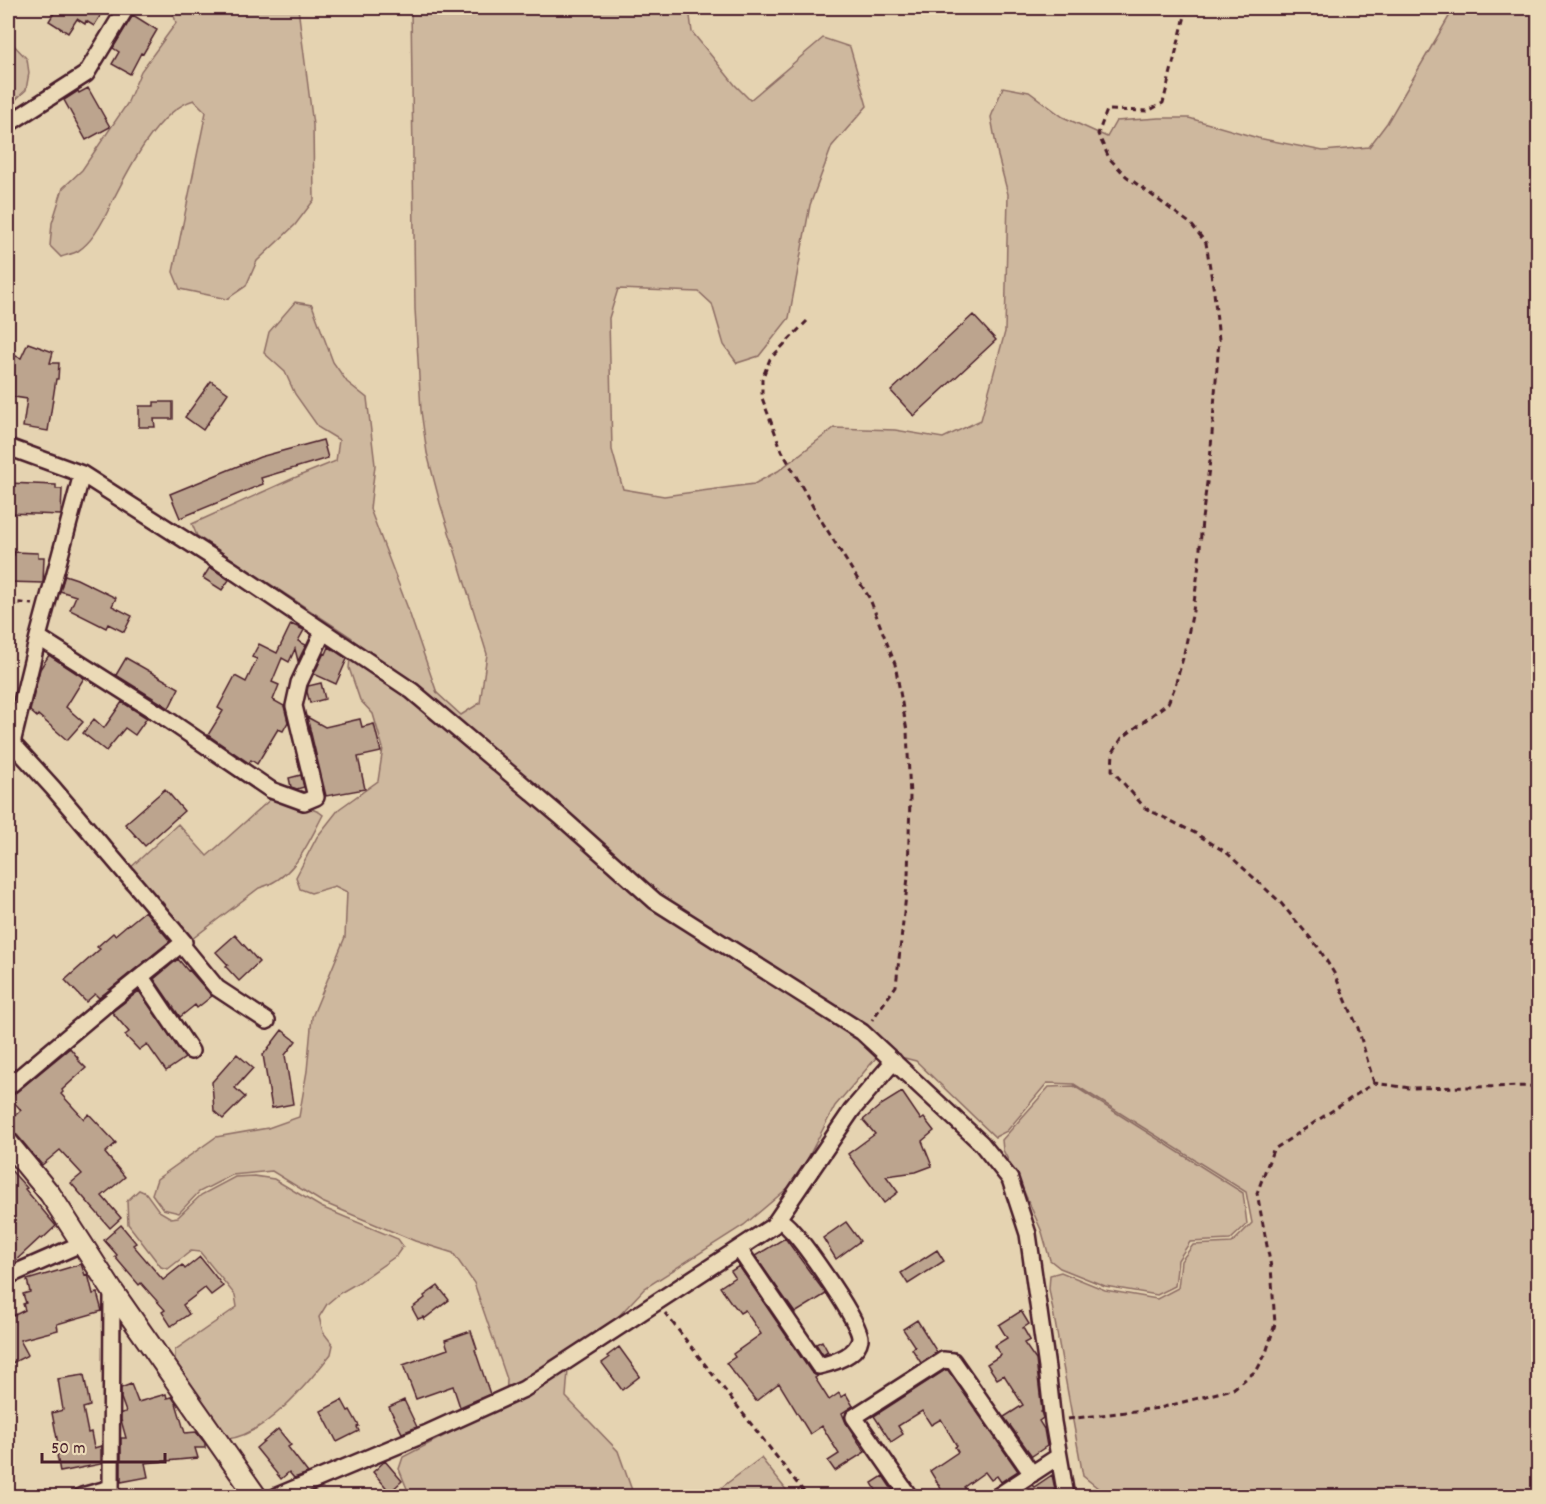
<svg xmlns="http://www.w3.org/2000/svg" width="1546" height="1504" font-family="Dekko,sans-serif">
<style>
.green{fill:#ceb89e;stroke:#8c6c64;stroke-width:1.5}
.building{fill:#bca48e;stroke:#4a1f2b;stroke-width:1.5}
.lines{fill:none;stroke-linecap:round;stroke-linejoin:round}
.minor-casing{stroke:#4a1f2b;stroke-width:20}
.tertiary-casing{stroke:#4a1f2b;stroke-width:24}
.path{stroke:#4a1f2b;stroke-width:3;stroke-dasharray:6 4.5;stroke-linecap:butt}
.minor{stroke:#ebdab7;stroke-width:15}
.tertiary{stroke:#ebdab7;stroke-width:20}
</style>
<rect width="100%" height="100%" fill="#e5d3b1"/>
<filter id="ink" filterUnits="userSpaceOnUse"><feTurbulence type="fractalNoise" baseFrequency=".0167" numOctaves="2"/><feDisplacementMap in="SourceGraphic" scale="12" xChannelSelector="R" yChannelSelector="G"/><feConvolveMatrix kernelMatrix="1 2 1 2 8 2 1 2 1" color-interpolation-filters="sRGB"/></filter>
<g filter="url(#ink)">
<!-- green -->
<path class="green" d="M172 8H298L313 125 314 200 295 225 257 261 246 286 227 299 180 289 173 272 206 112 194 100C158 110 128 170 112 202 105 218 94 241 78 251 73 254 66 255 61 257L50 246 52 223 63 188 82 170 127 104 141 71 176 23Z
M411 8H689L692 32 735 85 750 100 823 38 850 47 867 106 832 146 810 205 789 318 759 356 737 363 724 345 712 304 699 292 618 289 609 318 612 450 623 489 664 496 754 484 778 471 834 428 895 430 943 438 981 420 1005 332 1008 194 998 156 991 117 1003 87 1029 92 1063 117 1107 137 1116 121 1159 118H1189L1258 138 1323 151 1369 147 1387 123 1454 8H1538V1496H1108L1083 1476 1049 1289 1050 1275 1061 1272 1105 1290 1157 1299 1178 1288 1181 1261 1193 1245 1232 1243 1252 1223 1246 1192 1074 1084 1047 1083 1007 1131 995 1137 916 1061 881 1052 835 1106 796 1181 744 1225 645 1288 568 1370 566 1397 618 1451 634 1496H410L399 1469 403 1457 506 1404 507 1379 474 1283 453 1253 415 1241 322 1202 272 1171 232 1175 199 1192 179 1213 163 1209 152 1194 157 1179 216 1137 268 1128 299 1117 307 1071 312 1017 345 937 347 892 335 886 311 893 300 889 296 877 317 837 339 809 378 781 383 748 373 714 360 700 349 668 352 638 197 536 192 524 294 478 336 461 339 440 319 428 295 394 285 372 264 353 269 332 295 302 312 305 333 362 347 382 367 398 375 465 370 509 407 606 437 693 461 715 480 703 487 654 440 503 427 453 421 411 415 309Z
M8 39 27 59 29 73 26 90 8 107Z
M279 796 319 812 323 815C307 845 294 879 259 888L188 942 128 870 178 824 207 856 273 797Z
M1074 1086 1243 1193 1247 1224 1230 1240 1190 1242 1178 1260 1175 1286 1157 1295 1105 1286 1060 1268 1050 1260 1042 1232 1022 1187 1003 1150 1002 1140 1049 1087Z
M254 1176 274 1179 321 1207 398 1239 403 1246 396 1256 359 1282 340 1293 327 1304 319 1317 323 1332 333 1345 331 1354C308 1383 265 1436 227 1439L175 1361V1350L237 1307 235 1295 200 1252 191 1251 168 1269 161 1267 128 1224 127 1201 139 1190 146 1193 159 1211 171 1218 178 1217 201 1195 235 1177Z
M761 1458 791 1496H710Z"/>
<!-- building -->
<path class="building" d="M57 8H105L94 26 86 21 85 24 77 19 68 33 49 21Z
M133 15 157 30 143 54 141 53 130 74 112 64 119 52 113 48Z
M88 88 110 127 86 140 64 100 78 91 79 93Z
M973 315 996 340 914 416 891 391Z
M28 343 53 352 50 363H59L58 379H56L48 431 23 427 27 399 8 396V353L21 358Z
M211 381 228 393 203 430 185 417Z
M154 402H173V419H154L155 427H139V406H154Z
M323 440 328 458 261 478 263 484 180 518 170 494 260 457Z
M8 483 56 485V489H62L61 515 8 513Z
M14 552 38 553V557H44L43 583 8 582V555H14Z
M210 567 229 580 222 590 203 578Z
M65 575 77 579 116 598 112 606 132 616 124 632 108 624 106 628 70 610 76 596 60 591Z
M291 624 304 630 298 641 306 645 298 661 295 649 289 662 282 658 272 682 279 685 273 700 284 706 288 722 283 731 278 729 257 764 251 760 249 763 208 735 223 711 218 708 235 676 246 682 257 659 252 657 259 644 277 653Z
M329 647 347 659 336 684 314 674 324 653 326 654Z
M49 655 84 678 66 707 83 722 67 740 38 715 37 717 30 711 40 669Z
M126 658 179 688 169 708 116 675Z
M321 683 325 699 310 703 307 692 308 686Z
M122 702 147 718 135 735 125 728 106 751 83 733 94 719 104 728Z
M307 717 325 727 360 719 362 727 374 724 381 752 358 757 365 789 326 796Z
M301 775 304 787 297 789 291 787 289 778Z
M165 789 184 811 145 846 125 824Z
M145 911 170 941 99 998 95 994 86 1002 65 980 100 949 97 947 113 933 115 935 128 924V925Z
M235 935 259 962 239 981 226 967 228 965 216 952Z
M178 959 188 971 189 970 212 996 197 1008 195 1005 180 1017 154 979Z
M139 991 185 1058 166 1071 147 1044 139 1050 125 1035 129 1032 112 1012Z
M282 1030 296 1041 285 1055 293 1104 272 1108 263 1055Z
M70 1048 78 1058 77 1059 86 1068 62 1090 63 1092 61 1094 84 1119 89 1114 116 1143 105 1153 125 1177 102 1196 121 1218 110 1228 71 1183 82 1174 60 1150 42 1165 17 1135 8 1127V1122L21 1110 9 1097 14 1094Z
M237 1054 253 1068 235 1088 245 1097 223 1119 214 1111 212 1082Z
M902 1092 921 1120 924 1118 934 1131 922 1141 932 1166 916 1172 886 1176 898 1192 884 1203 848 1154 875 1134 863 1120 881 1105Z
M8 1167 27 1188 25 1189 56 1226 42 1239 40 1238 12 1264 8 1266Z
M846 1222 860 1241 836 1259 823 1238Z
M121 1225 136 1243 133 1245 163 1280 182 1265 185 1269 200 1257 223 1286 211 1295 205 1288 183 1305 189 1314 171 1326 162 1312 165 1310 141 1283 139 1285 115 1257 117 1255 104 1240Z
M785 1238 826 1294 795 1313 755 1256Z
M937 1250 944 1261 908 1284 901 1273Z
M81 1264 85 1275 88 1274 93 1294 97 1293 102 1311 57 1324 58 1330 20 1340 28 1355 8 1365V1315L9 1318 25 1310 23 1304 26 1303 23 1294 30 1292 27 1280Z
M739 1266 811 1372 815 1375H819L815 1378 829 1400 839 1393 841 1397 846 1394 853 1406 842 1413 846 1423 865 1452 835 1471 828 1461 839 1454 822 1426 810 1434 779 1383 756 1401 726 1363 735 1357 733 1354 761 1334 745 1310 740 1313 733 1304H732L720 1287 735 1277 731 1271Z
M438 1286 449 1300 424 1319 423 1317 418 1319 412 1308 425 1298 424 1296Z
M1021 1311 1029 1324 1023 1328 1030 1340 1024 1343 1036 1360 1042 1411 1041 1412 1043 1418 1039 1421 1044 1429 1047 1446 1032 1456 1004 1417 1023 1405 1004 1375 997 1379 987 1364 1001 1355 994 1346 1007 1338 999 1325Z
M917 1320 937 1352 921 1363 912 1349 915 1347 903 1329Z
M471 1331 477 1349 475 1350 490 1394 460 1407 453 1386 416 1399 403 1365 448 1349 445 1340Z
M822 1341 828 1352 823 1355 816 1344Z
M619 1347 640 1376 622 1390 602 1363 609 1358 607 1356Z
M945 1370H948L1018 1471 1001 1482 997 1476 991 1480 985 1472 964 1487 970 1497H946L930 1471 958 1452 955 1447 957 1446 941 1419 931 1425 922 1411 898 1426 903 1434 891 1442 874 1416Z
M84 1375 90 1406 83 1408 88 1433 91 1432 94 1448 101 1446V1464L60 1472 57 1455 60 1454 52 1413 63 1410 58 1379Z
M131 1384 138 1402 166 1394 167 1398 172 1397 176 1403 185 1433 196 1432 205 1443V1448H195L198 1458 145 1463 148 1477 121 1482V1438H126L121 1420V1413L126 1412 121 1398V1388Z
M342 1400 348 1411 350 1410 359 1426 357 1427 359 1431 337 1442 321 1411Z
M404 1400 417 1427 402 1433 389 1407Z
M278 1429 291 1445 288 1447 308 1473 294 1478 289 1472 281 1479 256 1448Z
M385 1461 402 1481 390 1492 373 1472Z
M1052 1475 1055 1489 1045 1497H1015L1032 1485 1034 1487Z
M883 1476 897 1497H880L872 1483Z"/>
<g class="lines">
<defs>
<path id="minor" d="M8 124 86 74 126 8
M8 447 82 474 229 568 412 691 560 816 655 901 862 1032 981 1143 1010 1179 1028 1234 1047 1368 1053 1422 1066 1496
M38 637 164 717 271 790 304 802 316 797 294 706 299 683 323 632
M8 747 12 743 38 637 82 474
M181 944 217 988 267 1021
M141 977 191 1051
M8 1087 103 1007 184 942 53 788 12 743
M739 1249 819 1366C832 1363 857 1356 860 1339 862 1324 805 1245 792 1231 788 1226 783 1222 778 1219
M8 1276 83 1243
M82 1496 111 1488
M111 1496 112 1290
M277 1496 425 1434 524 1389 773 1226 852 1110 894 1061
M909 1496 854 1417 943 1360 953 1361 1032 1474
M998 1496 1059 1456"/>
<path id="tertiary" d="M8 1143 50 1194 112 1290 256 1496"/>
</defs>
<!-- minor casing -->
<use href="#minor" class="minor-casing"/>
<!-- tertiary casing -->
<use href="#tertiary" class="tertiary-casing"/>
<!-- path -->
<path class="path" d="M1187 8 1163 103 1148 111 1107 110 1098 134 1109 158 1126 176 1191 224 1206 243 1214 292 1219 340 1210 461 1202 519 1199 563 1193 611 1183 658 1174 689 1168 703 1122 738 1113 752 1112 770 1145 808 1195 833 1227 853 1280 902 1318 947 1334 973 1358 1028 1374 1083
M807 321 770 359 762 379V398L782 451 816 512 870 599 895 664 907 731 910 797 908 877 896 986 872 1020
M8 602 33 604
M665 1313 807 1496
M1068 1419 1160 1408 1233 1389 1257 1370 1266 1353 1275 1324 1271 1267 1257 1193 1273 1150 1374 1083 1410 1088 1538 1086"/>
<!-- minor -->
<use href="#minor" class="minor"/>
<!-- tertiary -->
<use href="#tertiary" class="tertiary"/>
</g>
</g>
<!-- margin -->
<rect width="1546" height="1504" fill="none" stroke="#ebdab7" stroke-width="30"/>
<rect x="15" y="15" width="1516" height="1474" fill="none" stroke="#4a1f2b" stroke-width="2" filter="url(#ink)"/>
<!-- scale -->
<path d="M42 1453v9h123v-9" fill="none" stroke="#4a1f2b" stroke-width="3"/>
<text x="51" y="1453" font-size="18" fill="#4a1f2b" stroke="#ebdab7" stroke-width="4.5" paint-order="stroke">50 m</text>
</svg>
